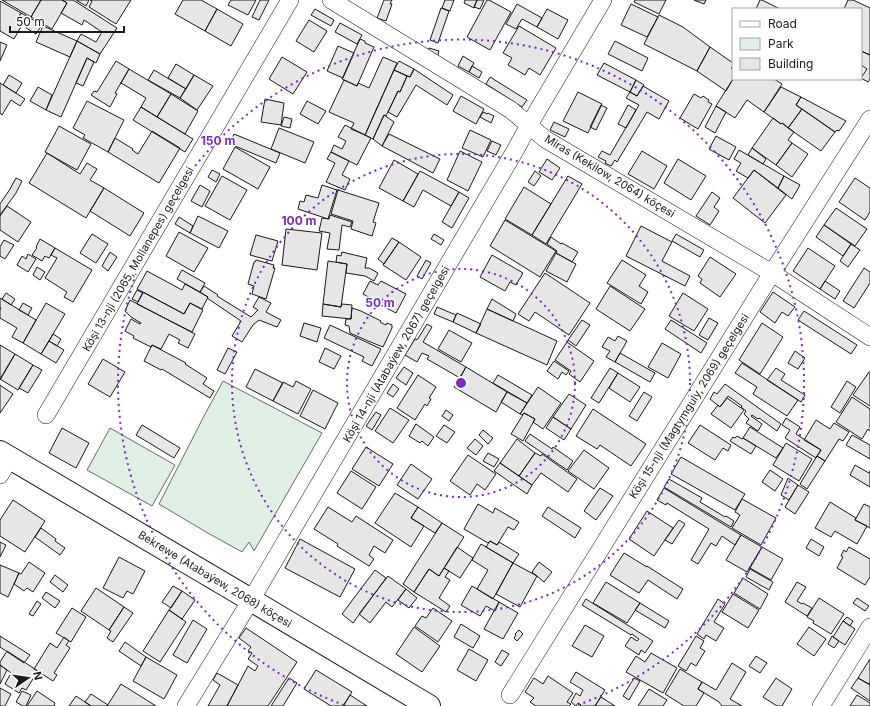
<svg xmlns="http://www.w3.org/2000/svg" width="870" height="706" font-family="Inter,sans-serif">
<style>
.green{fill:#e0efe3;stroke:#6a6a6a}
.building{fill:#e6e6e6;stroke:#1a1a1a}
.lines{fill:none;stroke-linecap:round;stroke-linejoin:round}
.minor-casing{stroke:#1a1a1a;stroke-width:18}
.major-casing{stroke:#1a1a1a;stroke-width:24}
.minor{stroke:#fff;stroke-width:17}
.major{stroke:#fff;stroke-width:22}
.ring{fill:none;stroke:#7b2cbf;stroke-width:2;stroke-dasharray:2 4}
.labels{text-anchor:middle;stroke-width:3;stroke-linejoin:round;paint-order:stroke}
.street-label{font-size:11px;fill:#1a1a1a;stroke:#fff}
.centre{fill:#7b2cbf;stroke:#fff;stroke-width:2}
.ring-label{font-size:12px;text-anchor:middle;font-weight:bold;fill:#7b2cbf;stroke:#fff;stroke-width:3;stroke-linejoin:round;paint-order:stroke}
</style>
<rect width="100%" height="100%" fill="#fff"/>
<!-- green -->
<path class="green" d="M223 381 322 433 254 551 249 542 242 552 206 532 159 504 204 416Z
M110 428 175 465 152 506 87 470Z"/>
<!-- building -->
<path class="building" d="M2 0H41L31 17Z
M41 0H62L67 3 52 29 31 17Z
M62 0H73L117 28 100 54 77 41 81 34 96 42 102 32 84 20 82 25 61 13 67 3Z
M76 0H89L86 6Z
M90 0H131L116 24 89 7 92 1Z
M183 0H201L217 9 205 31 175 14Z
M231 0H256L248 15 228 5Z
M260 0H269L259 20 252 17Z
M384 0H392L390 4H392L386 21 377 18Z
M445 0H454L450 11 442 8Z
M465 0H477L474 8 464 3Z
M477 0H484L480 9 474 7Z
M487 0H489L511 12 490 50 467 37Z
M635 0H666L659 14 634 2Z
M694 0H706L704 4Z
M760 0H762L780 9H756Z
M848 0H853L870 8V55L861 51V9H844Z
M0 1 21 13 17 20 23 23 14 39 0 31Z
M517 4 542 18 537 27 522 19 516 29 506 24Z
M631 4 658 17 647 37 621 25Z
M441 8 449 11 438 43 430 40Z
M217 9 243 24 231 46 205 31Z
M315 9 334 20 331 26 311 15Z
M547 9 568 20 558 39 537 27Z
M21 13 42 25 36 34 26 28 27 26 17 20Z
M659 15 683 27 710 47 697 71 644 44Z
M309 20 327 31 314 52 296 41Z
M340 23 362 35 357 44 335 32Z
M43 26 77 41 70 57 36 42Z
M519 26 556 48 540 75 529 68 525 75 508 65 512 58 503 53Z
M360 39 365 41V43L374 47 357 86 342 79Z
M77 41 100 54 96 63 87 58 61 117 46 110Z
M615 41 648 58 642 71 608 54Z
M0 42 7 45 0 61Z
M338 46 354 53 343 78 327 71Z
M710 47 733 63V66L731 68 733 69V79L726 91 697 71Z
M429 48 439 51 437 58 427 54Z
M861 51 870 55V79L868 82 861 78 867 69 861 65Z
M463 56 474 63 469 72 458 66Z
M282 57 307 72 293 94 269 79Z
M383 57 397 63 365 135 351 129 354 123 329 112 344 80 357 86 358 83 369 88Z
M87 58 94 62 83 86 76 83Z
M116 61 129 69 115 93 117 94 110 107 91 95 94 91 97 92Z
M399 61 414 69 410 77 394 70Z
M604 63 636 80 630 92 597 75Z
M176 64 194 75 186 89 168 78Z
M472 66 482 72 479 78 469 72Z
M129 69 171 94 157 117 141 107 146 98 121 83Z
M414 69 453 95 447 105 416 85 397 117 388 112 398 91 400 92 407 76 410 77Z
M154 70 186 89 180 98 148 80Z
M394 70 407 76 400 92 398 91 386 116 384 115 373 139 365 135Z
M9 75 22 83 16 93 3 85Z
M194 75 213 86 197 110 180 98Z
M490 77 527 100 522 107 486 84Z
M733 79H774L782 84 764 112 747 100 735 118 716 106Z
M636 80 644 85 637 96 630 92Z
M0 83 25 99 20 106 11 100 2 115 0 113Z
M643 86 669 101 659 119 647 112 617 162 615 160 611 166 605 163 606 161 598 157 602 151 610 155 639 105 626 98 630 92 637 96Z
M38 87 52 95 46 110 30 101Z
M781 87 801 97 796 105 802 109 788 128 782 123 781 124 764 112Z
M578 92 602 104 588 133 563 121Z
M171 94 198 111 185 134 157 117Z
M694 94 701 98 703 96 709 100 708 102 712 104 698 129 680 118Z
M461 96 484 109 476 124 453 111Z
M801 97 846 121 839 131 837 130 835 132 796 105Z
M265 99 284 103 281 125 261 122Z
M87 101 124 120 108 152 83 138 85 135 73 128Z
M307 101 326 111 318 124 300 114Z
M601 105 607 108 596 130 590 127Z
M628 105 636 110 626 128 618 124Z
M716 106 726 112 715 133 705 127Z
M141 107 193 139 185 152 133 120Z
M802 109 835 132 821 151 788 128Z
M483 112 487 114 488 113 494 116 491 123 480 117Z
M384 115 394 122 382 146 373 139Z
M284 117 292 119 290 128 281 126Z
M773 118 781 124 782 123 794 132 788 140 792 143 776 165 752 148Z
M554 122 569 129 565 137 550 130Z
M345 125 371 138 357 165 331 152 334 145 342 149 346 141 338 137Z
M59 126 91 144 77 170 45 152Z
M279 128 314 142 305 163 271 149Z
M470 130 491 140 483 157 462 148Z
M152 131 180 148 159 183 108 152 115 138 133 149 132 150 138 154Z
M234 134 280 153 276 163 230 144Z
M389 134 440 159 433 173 382 146Z
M716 136 736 147 729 160 709 149Z
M492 141 501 145 496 155 487 151Z
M792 143 808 154 792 177 776 165Z
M235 147 270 167 258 189 223 169Z
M752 148 766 159 763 164 748 155Z
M739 150 784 176 778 188 754 170 748 178 736 171 741 163 734 159Z
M460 151 482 162 468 191 447 180Z
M642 151 667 166 654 189 628 174Z
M331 152 349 161 342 175 350 179 345 190 326 182 335 163 327 159Z
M47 153 80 174 87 163 97 169 90 180 104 188 86 218 29 183Z
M547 159 560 168 552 180 539 172Z
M678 159 706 176 691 200 664 183Z
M394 160 418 174 403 201 379 188Z
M212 170 220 174 216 182 208 177Z
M754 170 786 195 765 223 733 198Z
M420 171 459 192 451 206 423 190 414 207 403 201Z
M535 171 541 176 534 186 528 182Z
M222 176 247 190 230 220 205 206Z
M568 176 582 184 546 244 532 235Z
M784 176 800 185 792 199 778 188Z
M16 178 22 181 16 193 0 215V204L10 189Z
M855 178 870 188V212L865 220 839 202Z
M200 185 210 191 202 207 191 201Z
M322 185 337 190 328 219 298 209 300 201 304 202 306 195 318 198Z
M524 187 551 204 532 235 505 219Z
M104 188 144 213 130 236 90 211Z
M338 190 379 203 373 222 376 223 372 236 351 229 353 221 331 214Z
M459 192 469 198 452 228 442 222Z
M712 192 720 198 714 207 719 211 710 225 696 216Z
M7 206 31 222 18 242 0 230V216Z
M836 208 867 229 855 246 824 225Z
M330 215 352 222 350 227 342 225 339 250 327 249 330 233 319 231 322 218 329 219Z
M198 216 228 231 219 248 190 233Z
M179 217 193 226 190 233 175 224Z
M505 220 556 251 540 277 490 246Z
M824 225 851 244 843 256 816 237Z
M641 226 672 242 662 261 690 276 685 286 626 256Z
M286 229 322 233 317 270 282 265Z
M179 232 208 248 194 272 166 256Z
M92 234 108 244 96 263 80 253Z
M434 234 444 240 441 245 431 239Z
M676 234 704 250 700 257 672 241Z
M256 235 278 241 272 261 250 255Z
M551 237 561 244 562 243 578 252 572 262 556 253 557 251 547 244Z
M392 238 399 242 384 264 378 259Z
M40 239 55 248 49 258 45 256 42 261 32 255 37 248 36 247Z
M4 240 14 245 5 259 0 256V247Z
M399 242 421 257 406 280 383 265Z
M851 244 860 250 848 267 840 261Z
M55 248 92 270 73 302 64 297 67 292 45 278 57 258 51 255Z
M808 248 835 266 820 289 793 271Z
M110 252 117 257 108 271 102 266Z
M342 252 367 258 365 268H369L378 273 374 281 365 276 346 273 347 264 336 262 337 255 341 256Z
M556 253 576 264 567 282 546 271Z
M28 254 36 259 28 272 17 265 22 256 26 259Z
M492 255 523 273 516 285 510 282 505 291 480 277Z
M710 257 736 274 720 297 700 283 702 279 698 276Z
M256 260 274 265 273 268H275L266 299 252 294 254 286 248 284 254 262H255Z
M426 260 431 263 422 279 417 276Z
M622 260 646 275 639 286 648 292 641 304 607 283Z
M328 261 347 264 341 307 323 304Z
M37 267 45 272 40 280 33 275Z
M864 268 870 272V283L854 308 843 301Z
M182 270 205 283 200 292 177 279Z
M147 271 182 290 185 284 208 297 202 309 190 303 184 314 137 289Z
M545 273 590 303 569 335 535 312 529 321 518 314Z
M370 281 378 285 381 281 406 294 396 313 371 300 372 299 363 294Z
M825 281 840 291 835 299 820 289Z
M204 286 218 295 217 296 251 317 258 310 253 307 259 297 271 303 266 312 281 320 277 327 259 320 253 325 242 342 232 336 241 321 207 298 208 297 200 292Z
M610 286 645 309 630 331 596 309Z
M137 290 143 293 138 302 132 299Z
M143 292 184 314 190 303 203 310 192 332 137 304Z
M773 292 795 307 788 316 782 312 775 323 760 312Z
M6 293 15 299 11 305 2 299Z
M683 293 708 309 694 331 669 316Z
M0 298 36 320 23 343 12 337 17 328 0 318V310L1 308H0Z
M492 299 516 314 513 321 487 309Z
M130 300 195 334 188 348 178 343 180 340 169 334 161 349 152 345 151 347 133 338 134 336 125 331 131 319 140 324 141 323 131 317 125 311Z
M23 303 32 308 28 315 19 310Z
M46 303 65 314 41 354 23 343Z
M323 304 341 307 342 304 352 305 351 319 322 316Z
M437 307 456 315 453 322 434 314Z
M352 308 361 311 381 321 380 322 386 325 387 323 392 325V328L383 347 368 341 350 333 349 326 345 325 346 319H351Z
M487 309 557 341 547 365 476 333Z
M804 311 857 345 851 354 798 320Z
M457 313 481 324 476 333 453 322Z
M709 318 718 323 708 340 699 335Z
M582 320 590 325 576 346 568 340Z
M671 320 707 343 701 353 665 329Z
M304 323 321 328 317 342 300 336Z
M762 323 783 337 760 374 739 360Z
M427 324 432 327 423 342 466 367 460 378 427 359 429 356 422 353 417 362 405 355 415 339 417 340Z
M330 325 381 349 372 366 362 361 364 357 324 338Z
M449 330 472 343 461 362 438 349Z
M53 334 61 339 57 346 49 341Z
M618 336 627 341 615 362 606 357 610 351 602 347 608 337 615 341Z
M49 341 64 350 56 363 41 354Z
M567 342 594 361 580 382 569 374 571 371 555 360Z
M662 343 681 354 668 378 648 367Z
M0 345 15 354 0 380Z
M152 345 186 363 185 364 207 378 203 384 214 391 210 398 162 369 161 370 144 361Z
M228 348 237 352 225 374 217 370Z
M325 348 341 356 334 369 319 362Z
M795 351 805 358 798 369 788 363Z
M620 353 655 373 650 382 615 362Z
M15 354 33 365 18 390 0 379Z
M103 359 125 372 110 397 88 384Z
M554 361 569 371 566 375 562 372 558 379 547 371Z
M742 363 798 400 787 416 753 394 757 387 735 373Z
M33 365 42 370 28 393 19 388Z
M404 367 413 373 406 385 396 378Z
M466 367 507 392 496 412 454 387Z
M610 368 618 373 599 403 591 398Z
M776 368 785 374 781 380 805 395 801 402 767 380Z
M255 369 283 383 273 401 246 387Z
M869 372H870V406L853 395Z
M618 373 640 387 630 402 609 388Z
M418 375 436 387 429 398 431 399 427 406 425 404 415 420 397 408Z
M498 375 532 395 527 403 493 383Z
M296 381 311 389 298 414 273 401 283 382 293 387Z
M847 381 856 387 840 413 831 407Z
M393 384 399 389 393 397 387 393Z
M725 384 781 424 777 431 759 418 758 419 752 415 751 416 762 424 758 431 746 423 749 419 744 414 746 411 741 407 742 406 728 396 720 407 710 399 714 392 717 394Z
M0 385 13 394 0 413Z
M538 387 561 403 543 429 533 422 535 419 524 413 522 415 520 414Z
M313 390 338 403 325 429 300 416Z
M507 392 527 403 520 414 501 402Z
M644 392 652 397 637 421 629 416Z
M569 394 586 405 571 429 553 417Z
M852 397 870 409V431L868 429 862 439 836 422Z
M727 398 744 410 731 428 711 414 718 405 720 407Z
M390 408 409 420 393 443 375 431Z
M593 409 646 444 631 466 600 445 597 449 576 436Z
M446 410 453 415 449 421 442 416Z
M376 412 381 415 372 430 366 426Z
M524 413 535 419 523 441 511 434Z
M553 417 571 429 564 440 546 428Z
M786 418 800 427 796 434 821 450 816 458 785 438 790 430 782 425Z
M816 420 830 429 834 423 849 432 843 441 839 439 825 461 817 456 821 450 804 440Z
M416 424 434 437 428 446 422 441 420 443 409 436Z
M142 425 180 448 174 458 136 435Z
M444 425 455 432 447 443 436 436Z
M700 425 731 445 728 451 723 448 715 460 688 443Z
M750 427 783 448 776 458 743 438Z
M62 428 89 443 76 468 49 453Z
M483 430 493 438 488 444 479 435Z
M530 434 552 449 553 447 573 461 567 470 525 441Z
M852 435 870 445V459L846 445Z
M737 436 742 439 743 438 756 446 751 454 730 441 733 437 735 438Z
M475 439 483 446 476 455 467 448Z
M517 439 535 453 519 476 500 463Z
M786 443 812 459 799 481 773 465Z
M366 447 393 464 379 486 352 469Z
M584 450 609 468 594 489 568 471Z
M488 453 499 459 494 467 483 461Z
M535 453 541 456 542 454 577 479 568 492 541 473 532 485 519 476Z
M468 455 496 474 485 490 477 484 470 495 450 481Z
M817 456 825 461 807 489 800 484Z
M681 457 745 494 735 510 671 474Z
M500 463 532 485 527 494 494 471Z
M411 464 432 479 418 499 397 485Z
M855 465 869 473 870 471V487L850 475Z
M770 470 783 479 775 491 762 482Z
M351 471 376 487 362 509 337 493Z
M788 478 798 485 789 500 781 495Z
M669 479 702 498 700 502 725 517 726 516 734 521 731 527 664 487Z
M798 485 809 492 795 514 785 507Z
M600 488 613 496 596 520 584 511Z
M664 488 741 535 735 545 722 536 716 546 711 543 698 564 691 560 709 529 667 503 666 505 657 500Z
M395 493 418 507 411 518 424 526 411 547 375 523Z
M742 499 776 518 761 545 732 528 740 515 735 512Z
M13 500 45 521 25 552 0 536V520Z
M830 502 856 518 855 520 867 526 857 544 835 531 831 537 815 528Z
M478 504 493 513 495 508 519 522 514 530 508 527 497 545 490 541 488 543 464 529Z
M864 504 870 507V528L855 520Z
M328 507 352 522 356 516 393 540 385 553 374 546 369 555 374 559 369 566 337 546 338 544 314 529Z
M418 507 442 523 435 533 411 518Z
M548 507 581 528 575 538 542 516Z
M647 511 673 528 654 556 629 539Z
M679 520 685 524 672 544 665 540Z
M442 523 464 537 439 576 429 569 414 592 403 584Z
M41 528 56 539 55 541 65 548 60 555 35 537Z
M741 535 762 547 747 572 726 560Z
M300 539 355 569 340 597 285 568Z
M811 539 824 547 819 556 806 548Z
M490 541 497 545 499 542 519 554 513 563 486 547Z
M0 542 6 545 0 557Z
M481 544 513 563 493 599 477 589 488 570 472 560Z
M457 547 473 558 460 578 444 568Z
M762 547 783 559 771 580 750 568Z
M849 547 870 559V577L865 585 837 568 843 557 841 556 844 550 846 552Z
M624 553 647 567V566L683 589 677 599 648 580 639 593 610 575Z
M119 557 145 571 133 594 127 591 123 598 103 588Z
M29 562 45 573 33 592 27 588 24 591 14 584 19 573 21 574Z
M539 562 552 572 544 582 532 572Z
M513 563 537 576 520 607 496 594Z
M0 565 19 573 8 597 0 593Z
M444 568 449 571 445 577 450 580 439 598 450 606 446 612 414 592 429 569 439 576Z
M750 569 773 582 769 590 746 577Z
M375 570 386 578 353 623 342 614Z
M55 575 68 585 63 592 50 582Z
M388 576 406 589 392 607 386 602 370 623 359 614Z
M743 578 768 594 760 609 734 593Z
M606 582 640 603 627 623 593 603Z
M797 582 806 587 797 601 802 604 803 603 812 608 807 616 785 602Z
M173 586 182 591 171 608 162 602Z
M472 586 499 602 495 611 486 606 480 616 461 605Z
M96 588 124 607 109 630 81 611Z
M406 589 417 598 409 608 398 600Z
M182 591 195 600 182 619 169 610Z
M46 592 60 601 55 608 42 598Z
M733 594 759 610 748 628 722 612Z
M819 598 844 614 831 634 813 623 814 621 807 617Z
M857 598 869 606 865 611 853 603Z
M586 599 653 641 645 653 641 650 639 655 625 646 631 637 637 641 639 639 632 634 631 635 582 605Z
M718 599 725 604 714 622 724 628 716 641 706 635 704 639 697 634Z
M37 601 41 604 33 616 29 614Z
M499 602 518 613 503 639 484 629Z
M640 603 669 621 665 628 635 610Z
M124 607 133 613 113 642 107 638 111 631 109 630Z
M72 608 86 617 71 642 56 633Z
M433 608 452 621 438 642 415 626 422 616 426 618Z
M169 610 186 622 160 662 143 651Z
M847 617 853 621 850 626 843 621Z
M193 620 207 629 187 663 173 655Z
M843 621 855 629 845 645 833 637Z
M461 624 480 636 473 648 454 637Z
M585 625 604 636 592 657 572 646Z
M414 627 440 646 422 672 396 654Z
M809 627 826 639 814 656 797 644Z
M246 628 297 662 268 706H227L248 666 255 671 258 666 248 659 252 653 248 651 251 647 239 638Z
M519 630 523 634 517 641 514 638 516 635 515 634Z
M0 636 30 655 24 663 0 647Z
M696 636 704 641 700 648 705 651 696 666 691 663 686 671 678 666Z
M832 636 839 641 834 648 828 644Z
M64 637 69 641 66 645 70 648 54 673 57 675 53 681 34 669 50 643 57 648Z
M125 642 146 657 141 666 119 651Z
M469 649 488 660 476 681 457 670Z
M502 650 509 654 501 666 495 662Z
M7 651 38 671 26 690 22 688 19 693 5 684 11 673 0 665V662Z
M651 653 677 668 663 693 626 672 636 656 645 662Z
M756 656 767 663 760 673 749 666Z
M146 657 177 675 164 699 133 681Z
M870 659V682L869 684 858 678Z
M732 663 746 672 730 699 742 706H722L719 702 698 689 702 682 716 690Z
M0 665 7 670 0 684Z
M680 669 702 682 698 689 704 693 696 706H684L665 694Z
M316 670 352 692 343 706H331L304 689Z
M576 672 605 690 595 706H580L581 705 578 703 576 706 571 702 576 693 580 696 583 690 570 682Z
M217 673 238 685 227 706H208L220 685 213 680Z
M548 676 573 693 567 702 571 704 569 706H536L530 702 534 698 525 692 534 678 543 684Z
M289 678 297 683 283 706H271Z
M634 678 640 681 629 700 623 696Z
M776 678 792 689 782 706H777L763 697Z
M858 678 870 685V701L851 688Z
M121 684 156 706H107Z
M0 688 11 694 5 706H0Z
M649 689 667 700 663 706H638Z
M22 691 31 695 26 706H23L16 702Z
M37 691 55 703 54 706H27Z
M91 694 108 705 107 706H91L85 702Z
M350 695 367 706H346L344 705Z
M857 695 870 703V706H850Z
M76 696 91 706H69Z
M601 697 615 706H595Z"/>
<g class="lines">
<defs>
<path id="minor" d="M331 0 511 110 545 139 772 273 870 337
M46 415 290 0
M0 475 10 458
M510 695 772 273 870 119
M186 706 251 600 516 149 529 125 603 0
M821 706 870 627"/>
<path id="major" d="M0 452 251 600 429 706"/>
</defs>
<!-- minor casing -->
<use href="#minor" class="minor-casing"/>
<!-- major casing -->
<use href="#major" class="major-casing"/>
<!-- minor -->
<use href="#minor" class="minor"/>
<!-- major -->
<use href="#major" class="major"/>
</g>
<!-- distance rings -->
<g class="ring">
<circle cx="461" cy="383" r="114"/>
<circle cx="461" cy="383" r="229"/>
<path d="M344 705A343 343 0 1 1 578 705"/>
</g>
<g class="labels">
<!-- street labels -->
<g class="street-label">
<text transform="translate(610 176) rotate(31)" y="4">Miras (Kekilow, 2064) köçesi</text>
<text transform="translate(138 259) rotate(-60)" y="4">Köşi 13-nji (2065, Mollanepes) geçelgesi</text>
<text transform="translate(396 354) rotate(-60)" y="4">Köşi 14-nji (Atabaýew, 2067) geçelgesi</text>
<text transform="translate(689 406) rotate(-58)" y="4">Köşi 15-nji (Magtymguly, 2069) geçelgesi</text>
<text transform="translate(215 579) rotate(31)" y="4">Bekrewe (Atabaýew, 2068) köçesi</text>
</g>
</g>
<circle cx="461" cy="383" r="6" class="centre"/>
<g class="ring-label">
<text x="218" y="145">150 m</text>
<text x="299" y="225">100 m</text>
<text x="380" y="307">50 m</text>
</g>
<!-- legend -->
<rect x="732" y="8" width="130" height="72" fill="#ffffff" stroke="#a3a3a3"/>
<rect x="740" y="21" width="20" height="6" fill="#ffffff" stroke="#a3a3a3"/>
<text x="768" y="28" font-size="12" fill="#1a1a1a">Road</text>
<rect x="740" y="38" width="20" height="12" fill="#e0efe3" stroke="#a3a3a3"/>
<text x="768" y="48" font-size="12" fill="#1a1a1a">Park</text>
<rect x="740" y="58" width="20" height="12" fill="#e6e6e6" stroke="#a3a3a3"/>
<text x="768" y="68" font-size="12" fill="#1a1a1a">Building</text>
<!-- north arrow -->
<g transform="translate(28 678) rotate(77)" stroke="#ffffff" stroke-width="3" paint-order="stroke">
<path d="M0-3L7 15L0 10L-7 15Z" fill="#1a1a1a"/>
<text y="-6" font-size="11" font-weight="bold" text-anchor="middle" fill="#1a1a1a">N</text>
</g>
<!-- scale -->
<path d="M10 26v6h114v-6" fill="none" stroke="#1a1a1a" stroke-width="2"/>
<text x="16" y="26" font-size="12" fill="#1a1a1a" stroke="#ffffff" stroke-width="3" paint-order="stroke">50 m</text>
</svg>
